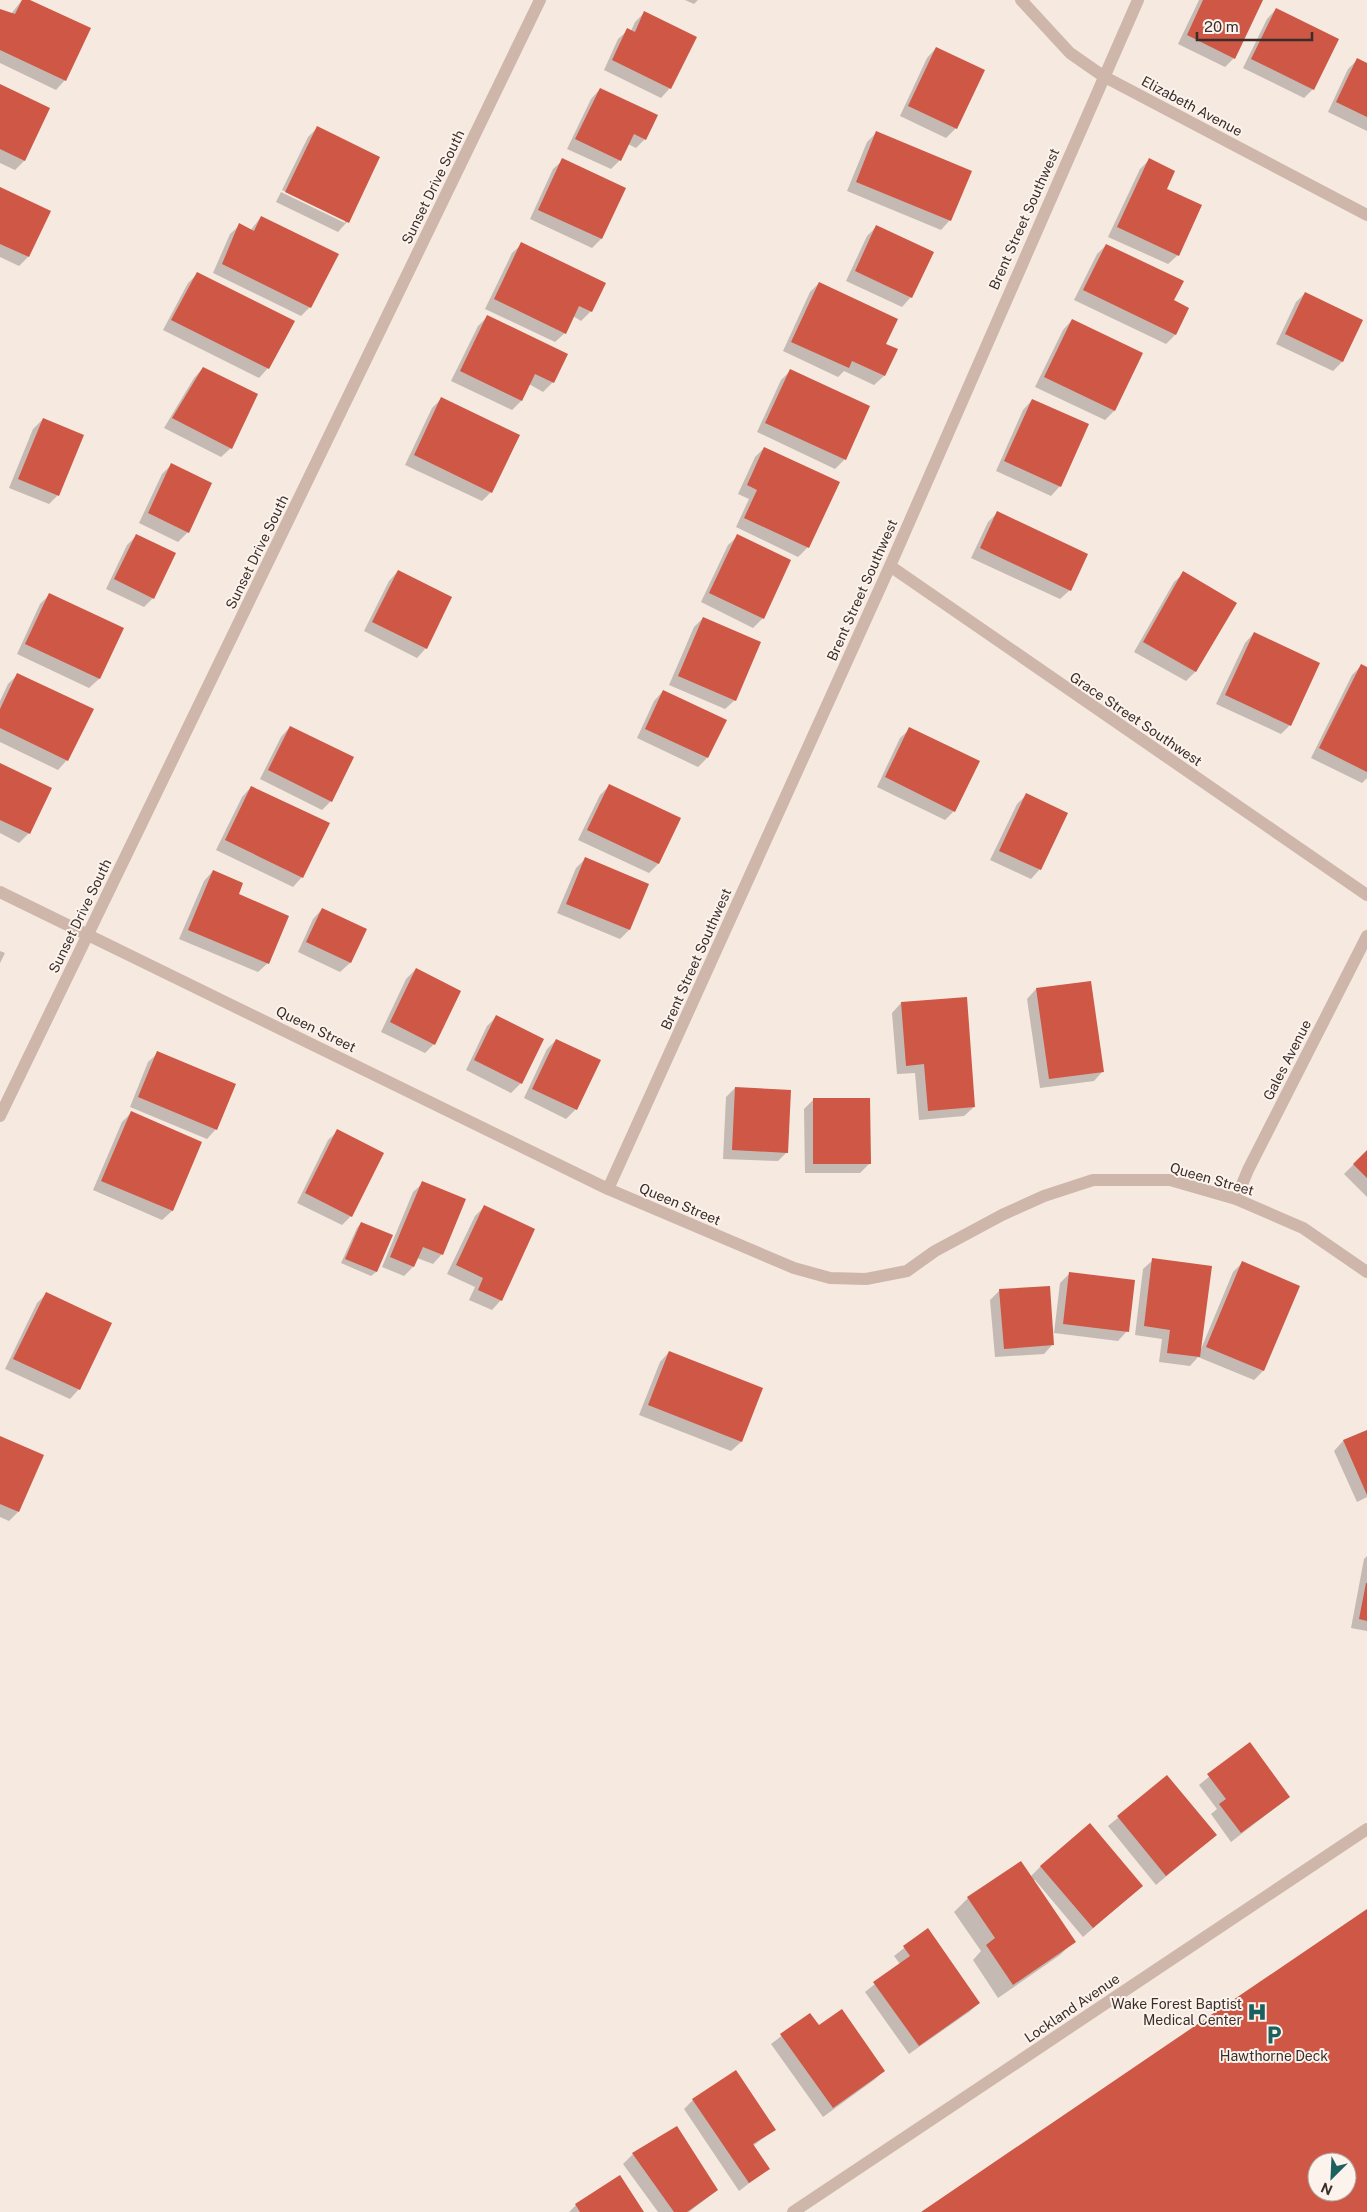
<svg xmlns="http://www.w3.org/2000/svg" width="1367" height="2212" font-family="'Public Sans',sans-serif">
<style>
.shadow{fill:#0003}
.building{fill:#ce5745;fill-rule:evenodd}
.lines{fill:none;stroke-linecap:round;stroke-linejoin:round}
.street{stroke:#ceb7aa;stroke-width:12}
.labels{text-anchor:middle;stroke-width:4;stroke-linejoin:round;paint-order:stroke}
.street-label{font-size:14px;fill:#3b2e2a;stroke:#fcf3ed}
.poi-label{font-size:14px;fill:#3b2e2a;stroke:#fcf3ed;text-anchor:end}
</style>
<rect width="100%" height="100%" fill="#f5e9e0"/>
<!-- shadow -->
<path class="shadow" d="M22 0H27L65 80 56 90 0 63V10L11 14Z
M685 0H698L694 4Z
M1199 0H1262L1234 58 1225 67 1178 44Z
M1276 9 1313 89 1304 98 1243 68 1267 19Z
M644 13 670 88 661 98 604 70 618 39 628 30 631 31 635 22Z
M936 48 956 128 946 138 900 116 927 58Z
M1357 60 1367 64V131L1328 112 1348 69Z
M0 85 49 109 24 161 15 170 0 163Z
M600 89 645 139 636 148 628 144 620 160 611 169 567 149 591 99Z
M317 128 379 157 347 222 338 232 276 202 281 192 345 223V220L282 190 308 137Z
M877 132 950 220 941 230 847 191 867 142Z
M563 160 624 189 601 239 592 248 530 219 553 169Z
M1149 160 1165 190 1178 255 1168 264 1108 237 1140 169Z
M0 188 28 257 19 266 0 257Z
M261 217 310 307 301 316 213 273 230 234 240 225 250 231Z
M877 226 911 297 902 307 846 281 867 236Z
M522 244 591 311 581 321 573 316 565 333 555 342 485 309 512 253Z
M1106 245 1172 301 1188 308 1175 335 1166 344 1074 300 1097 254Z
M197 274 268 368 259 378 163 330 188 283Z
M819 283 885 344 896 349 884 376 874 385 844 371 838 377 783 351 810 292Z
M1305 293 1362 320 1342 362 1333 371 1276 344 1296 302Z
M487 317 553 382 543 392 529 384 521 401 512 410 451 381 478 326Z
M1072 320 1141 354 1114 411 1105 420 1035 387 1063 330Z
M203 368 231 448 221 457 164 428 194 378Z
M790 371 845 459 835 469 757 432 781 380Z
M441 399 491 492 482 501 405 465 432 408Z
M1032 400 1060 486 1051 496 996 471 1023 410Z
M43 419 58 495 49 504 9 488 33 429Z
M764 448 808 547 798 557 736 527 749 499 738 494 755 457Z
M171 465 211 484 188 532 178 542 139 523 162 474Z
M998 512 1070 590 1060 599 971 558 988 522Z
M136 536 153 598 144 607 106 589 127 545Z
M738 536 790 561 763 618 753 628 701 602 728 545Z
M398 571 426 648 417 658 364 631 389 581Z
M1184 573 1235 603 1195 672 1186 681 1134 652 1174 582Z
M50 594 122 629 99 679 89 688 17 654 40 604Z
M703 618 735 700 725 709 669 685 694 627Z
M1254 633 1290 725 1281 734 1216 704 1245 643Z
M1361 666 1367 669V778L1362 783 1311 758 1352 675Z
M18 674 67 760 58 770 0 742V701L8 684Z
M663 691 707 758 698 767 637 738 654 701Z
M290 727 331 801 322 810 260 779 281 737Z
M910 729 954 811 945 820 877 787 900 738Z
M0 765 50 789 29 833 19 843 0 833Z
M609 786 679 819 658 864 649 873 578 840 600 795Z
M251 787 302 877 293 887 216 850 242 797Z
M1026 795 1040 869 1031 879 990 860 1017 804Z
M585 859 629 930 620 939 557 913 576 868Z
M213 871 237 895 268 963 258 972 179 939 204 881Z
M322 909 365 930 350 963 340 972 298 952 313 919Z
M0 951 5 953 0 963Z
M416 969 434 1044 425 1053 381 1032 406 979Z
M1036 989 1103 1071 1094 1081 1040 1088 1027 999Z
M901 1003 974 1107 964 1116 919 1120 915 1073 897 1074 892 1013Z
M496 1017 521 1083 511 1093 466 1070 487 1026Z
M556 1040 576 1109 566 1119 524 1098 547 1049Z
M158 1053 216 1129 207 1139 130 1107 148 1062Z
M735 1088 787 1152 778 1161 723 1159 726 1097Z
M814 1099 870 1163 860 1173H805L804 1109Z
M131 1113 200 1142 172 1211 162 1220 93 1190 122 1122Z
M338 1131 351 1216 342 1225 297 1203 328 1140Z
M1367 1151V1197L1344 1174Z
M423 1183 442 1254 433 1264 417 1258 413 1267 404 1276 382 1267 413 1192Z
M484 1207 501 1300 492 1310 469 1300 475 1287 447 1274 475 1216Z
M361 1223 391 1236 376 1272 371 1276 341 1263 357 1228Z
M1153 1260 1201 1349 1233 1272 1242 1263 1299 1286 1263 1371 1254 1380 1198 1357 1190 1366 1159 1362 1162 1339 1135 1335 1143 1269Z
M1070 1273 1127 1331 1118 1341 1054 1333 1060 1283Z
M999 1291 1053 1344 1044 1354 995 1357 990 1300Z
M46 1294 79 1389 70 1399 5 1369 37 1303Z
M669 1352 762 1389 741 1442 731 1451 639 1415 660 1362Z
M1367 1431V1497L1357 1502 1334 1451 1343 1441Z
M0 1438 18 1512 9 1521 0 1517Z
M1367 1556V1631L1351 1628 1364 1559Z
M1249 1744 1289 1797 1231 1842 1211 1814 1217 1809 1199 1785Z
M1167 1777 1215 1835 1156 1885 1108 1826Z
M1041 1866 1142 1886 1083 1937 1035 1880 1033 1881 1074 1941 1060 1955 998 1998 973 1960 981 1951 954 1912 968 1898 1030 1877Z
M927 1930 979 2003 969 2012 909 2054 865 1992 900 1964 894 1956Z
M810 2014 819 2027 884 2071 874 2080 823 2117 771 2044Z
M693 2100 774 2130 753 2146 768 2169 739 2191 684 2109Z
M676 2128 717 2190 689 2212H658L623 2164 633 2154Z
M576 2205 642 2212H569Z"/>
<!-- building -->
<path class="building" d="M22 0H30L91 28 66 81 0 50V9L15 14Z
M1203 0H1263L1235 59 1187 35Z
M1276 8 1339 39 1314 90 1251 59Z
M644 11 697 37 671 89 612 60 627 28 635 32Z
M936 47 985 70 957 129 908 106Z
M1357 58 1367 63V117L1336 102Z
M0 84 50 108 25 161 0 149Z
M600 88 658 115 646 140 634 134 621 161 575 139Z
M317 126 380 157 349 223 285 192Z
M876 131 972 171 951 221 856 182Z
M562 158 626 188 602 239 538 210Z
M1149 158 1175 171 1167 189 1202 205 1179 256 1117 227Z
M0 187 51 211 29 257 0 244Z
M261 216 339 254 311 308 222 264 239 223 254 231Z
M876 225 934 252 912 298 855 271Z
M521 242 606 283 592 312 579 306 566 334 494 299Z
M1106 244 1184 281 1174 300 1189 308 1176 335 1083 290Z
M197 272 295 321 269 369 171 320Z
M819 282 898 319 886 344 898 349 885 376 852 361 849 368 791 342Z
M1305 292 1363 320 1343 362 1285 334Z
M487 315 568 354 554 383 535 374 522 401 460 371Z
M1072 319 1143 353 1115 411 1044 377Z
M203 367 258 394 232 449 172 418Z
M790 369 870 406 846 460 765 423Z
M441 397 520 435 492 493 414 455Z
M1032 399 1089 424 1061 487 1004 461Z
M43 418 84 435 59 496 18 479Z
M764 447 840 482 809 548 744 518 757 490 747 485Z
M171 463 212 483 189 533 148 513Z
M997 511 1088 554 1071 591 980 548Z
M136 534 176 553 154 599 114 579Z
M737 534 791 560 764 619 709 593Z
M398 570 452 597 427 649 372 622Z
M1183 571 1237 603 1196 672 1143 642Z
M49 593 124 628 100 679 25 644Z
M703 617 761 642 736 701 678 676Z
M1254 632 1320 663 1291 726 1225 695Z
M1361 664 1367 667V772L1319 748Z
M17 673 94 709 68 761 0 728V709Z
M663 690 727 720 708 758 645 729Z
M290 726 354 757 332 802 268 770Z
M909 727 980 761 955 812 885 777Z
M0 763 52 788 30 834 0 820Z
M609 784 681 818 659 864 587 830Z
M251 786 330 823 303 878 225 840Z
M1026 793 1068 813 1041 870 999 851Z
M585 857 649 884 630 930 566 904Z
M213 870 243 883 239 894 289 916 269 964 188 930Z
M322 908 367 929 351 963 306 942Z
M416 968 461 991 435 1045 390 1022Z
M1091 981 1104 1072 1049 1079 1036 988Z
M967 997 975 1107 928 1111 924 1064 906 1066 901 1002Z
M496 1015 544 1039 522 1084 474 1060Z
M556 1039 601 1060 577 1110 532 1089Z
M157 1051 236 1084 217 1130 138 1097Z
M735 1087 791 1090 788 1153 732 1150Z
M813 1098H870L871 1164H813Z
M131 1111 202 1142 173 1211 101 1181Z
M337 1129 384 1153 352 1217 305 1193Z
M1367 1150V1178L1353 1164Z
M422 1181 466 1199 443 1255 423 1247 414 1267 390 1257Z
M484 1205 535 1229 502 1301 478 1290 483 1278 456 1265Z
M361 1222 393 1235 377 1272 345 1259Z
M1152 1258 1212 1266 1200 1357 1167 1353 1170 1330 1144 1326Z
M1242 1261 1300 1286 1264 1371 1206 1347Z
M1069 1272 1135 1280 1129 1332 1063 1324Z
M1050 1286 1054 1345 1004 1349 999 1289Z
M46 1292 112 1323 80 1390 13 1359Z
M669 1351 763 1388 742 1442 648 1405Z
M1367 1430V1495L1343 1440Z
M0 1436 44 1455 19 1512 0 1504Z
M1366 1583H1367V1621L1359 1619Z
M1250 1742 1290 1797 1241 1833 1219 1804 1226 1799 1207 1774Z
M1167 1775 1217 1835 1166 1876 1117 1816Z
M1090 1823 1143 1886 1093 1928 1040 1866Z
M1021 1861 1076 1942 1013 1985 986 1945 995 1938 967 1897Z
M1367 1909V2212H921ZM1317 2162H1347V2192H1317Z
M928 1928 980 2003 919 2046 873 1982 910 1956 903 1946Z
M842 2009 885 2071 833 2108 780 2034 810 2013 819 2025Z
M736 2070 776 2130 753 2144 770 2169 749 2183 692 2099Z
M677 2126 718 2190 687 2212H674L632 2153Z
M620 2175 644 2212H580L575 2204Z"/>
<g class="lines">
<!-- street -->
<path class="street" d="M1021 0 1070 53 1103 76 1367 215
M890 566 1367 895
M0 892 608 1189 794 1268 830 1278 866 1279 907 1271 935 1251 1002 1215 1044 1196 1093 1180H1170L1236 1199 1303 1228 1367 1272
M0 1116 540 0
M608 1189 890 566 1138 0
M1236 1199 1248 1170 1367 936
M793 2212 1367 1829"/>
</g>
<!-- icons -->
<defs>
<symbol id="hospital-bare" viewBox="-9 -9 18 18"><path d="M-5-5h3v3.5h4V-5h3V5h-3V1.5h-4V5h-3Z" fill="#1c615e" stroke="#fcf3ed" stroke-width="2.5" paint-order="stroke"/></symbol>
<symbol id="parking-bare" viewBox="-9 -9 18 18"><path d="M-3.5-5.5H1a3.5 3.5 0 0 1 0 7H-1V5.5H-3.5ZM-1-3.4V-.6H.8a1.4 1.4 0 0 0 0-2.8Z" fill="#1c615e" stroke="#fcf3ed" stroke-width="2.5" paint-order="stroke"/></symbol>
</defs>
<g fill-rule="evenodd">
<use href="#hospital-bare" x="1243" y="1998" width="28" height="28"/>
<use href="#parking-bare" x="1260" y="2021" width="28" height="28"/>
</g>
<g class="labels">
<!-- street labels -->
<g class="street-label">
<text transform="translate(1192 106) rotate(28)" y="5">Elizabeth Avenue</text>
<text transform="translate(433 187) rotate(-64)" y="5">Sunset Drive South</text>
<text transform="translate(1024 219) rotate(-66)" y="5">Brent Street Southwest</text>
<text transform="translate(257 552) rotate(-64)" y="5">Sunset Drive South</text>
<text transform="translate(862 590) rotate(-66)" y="5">Brent Street Southwest</text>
<text transform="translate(1136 719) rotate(34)" y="5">Grace Street Southwest</text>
<text transform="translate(80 916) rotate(-64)" y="5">Sunset Drive South</text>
<text transform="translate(696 959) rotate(-66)" y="5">Brent Street Southwest</text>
<text transform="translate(316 1029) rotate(26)" y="5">Queen Street</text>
<text transform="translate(1287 1060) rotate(-63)" y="5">Gales Avenue</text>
<text transform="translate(1212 1179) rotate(16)" y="5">Queen Street</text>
<text transform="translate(680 1204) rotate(23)" y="5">Queen Street</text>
<text transform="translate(1072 2008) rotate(-34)" y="5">Lockland Avenue</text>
</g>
<!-- poi labels -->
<g class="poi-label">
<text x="1242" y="2009">Wake Forest Baptist<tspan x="1242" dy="16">Medical Center</tspan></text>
<text x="1274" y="2061" text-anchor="middle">Hawthorne Deck</text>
</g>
</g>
<!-- north arrow -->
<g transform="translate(1332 2177) rotate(204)"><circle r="24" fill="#fcf3ed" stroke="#afa49f"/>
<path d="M0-4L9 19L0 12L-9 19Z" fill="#1c615e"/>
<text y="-8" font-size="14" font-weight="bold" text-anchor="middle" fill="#3b2e2a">N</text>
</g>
<!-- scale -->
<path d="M1197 32v8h115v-8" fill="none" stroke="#3b2e2a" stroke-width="2.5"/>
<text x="1204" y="32" font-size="15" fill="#3b2e2a" stroke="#fcf3ed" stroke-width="4" paint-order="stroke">20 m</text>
</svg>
